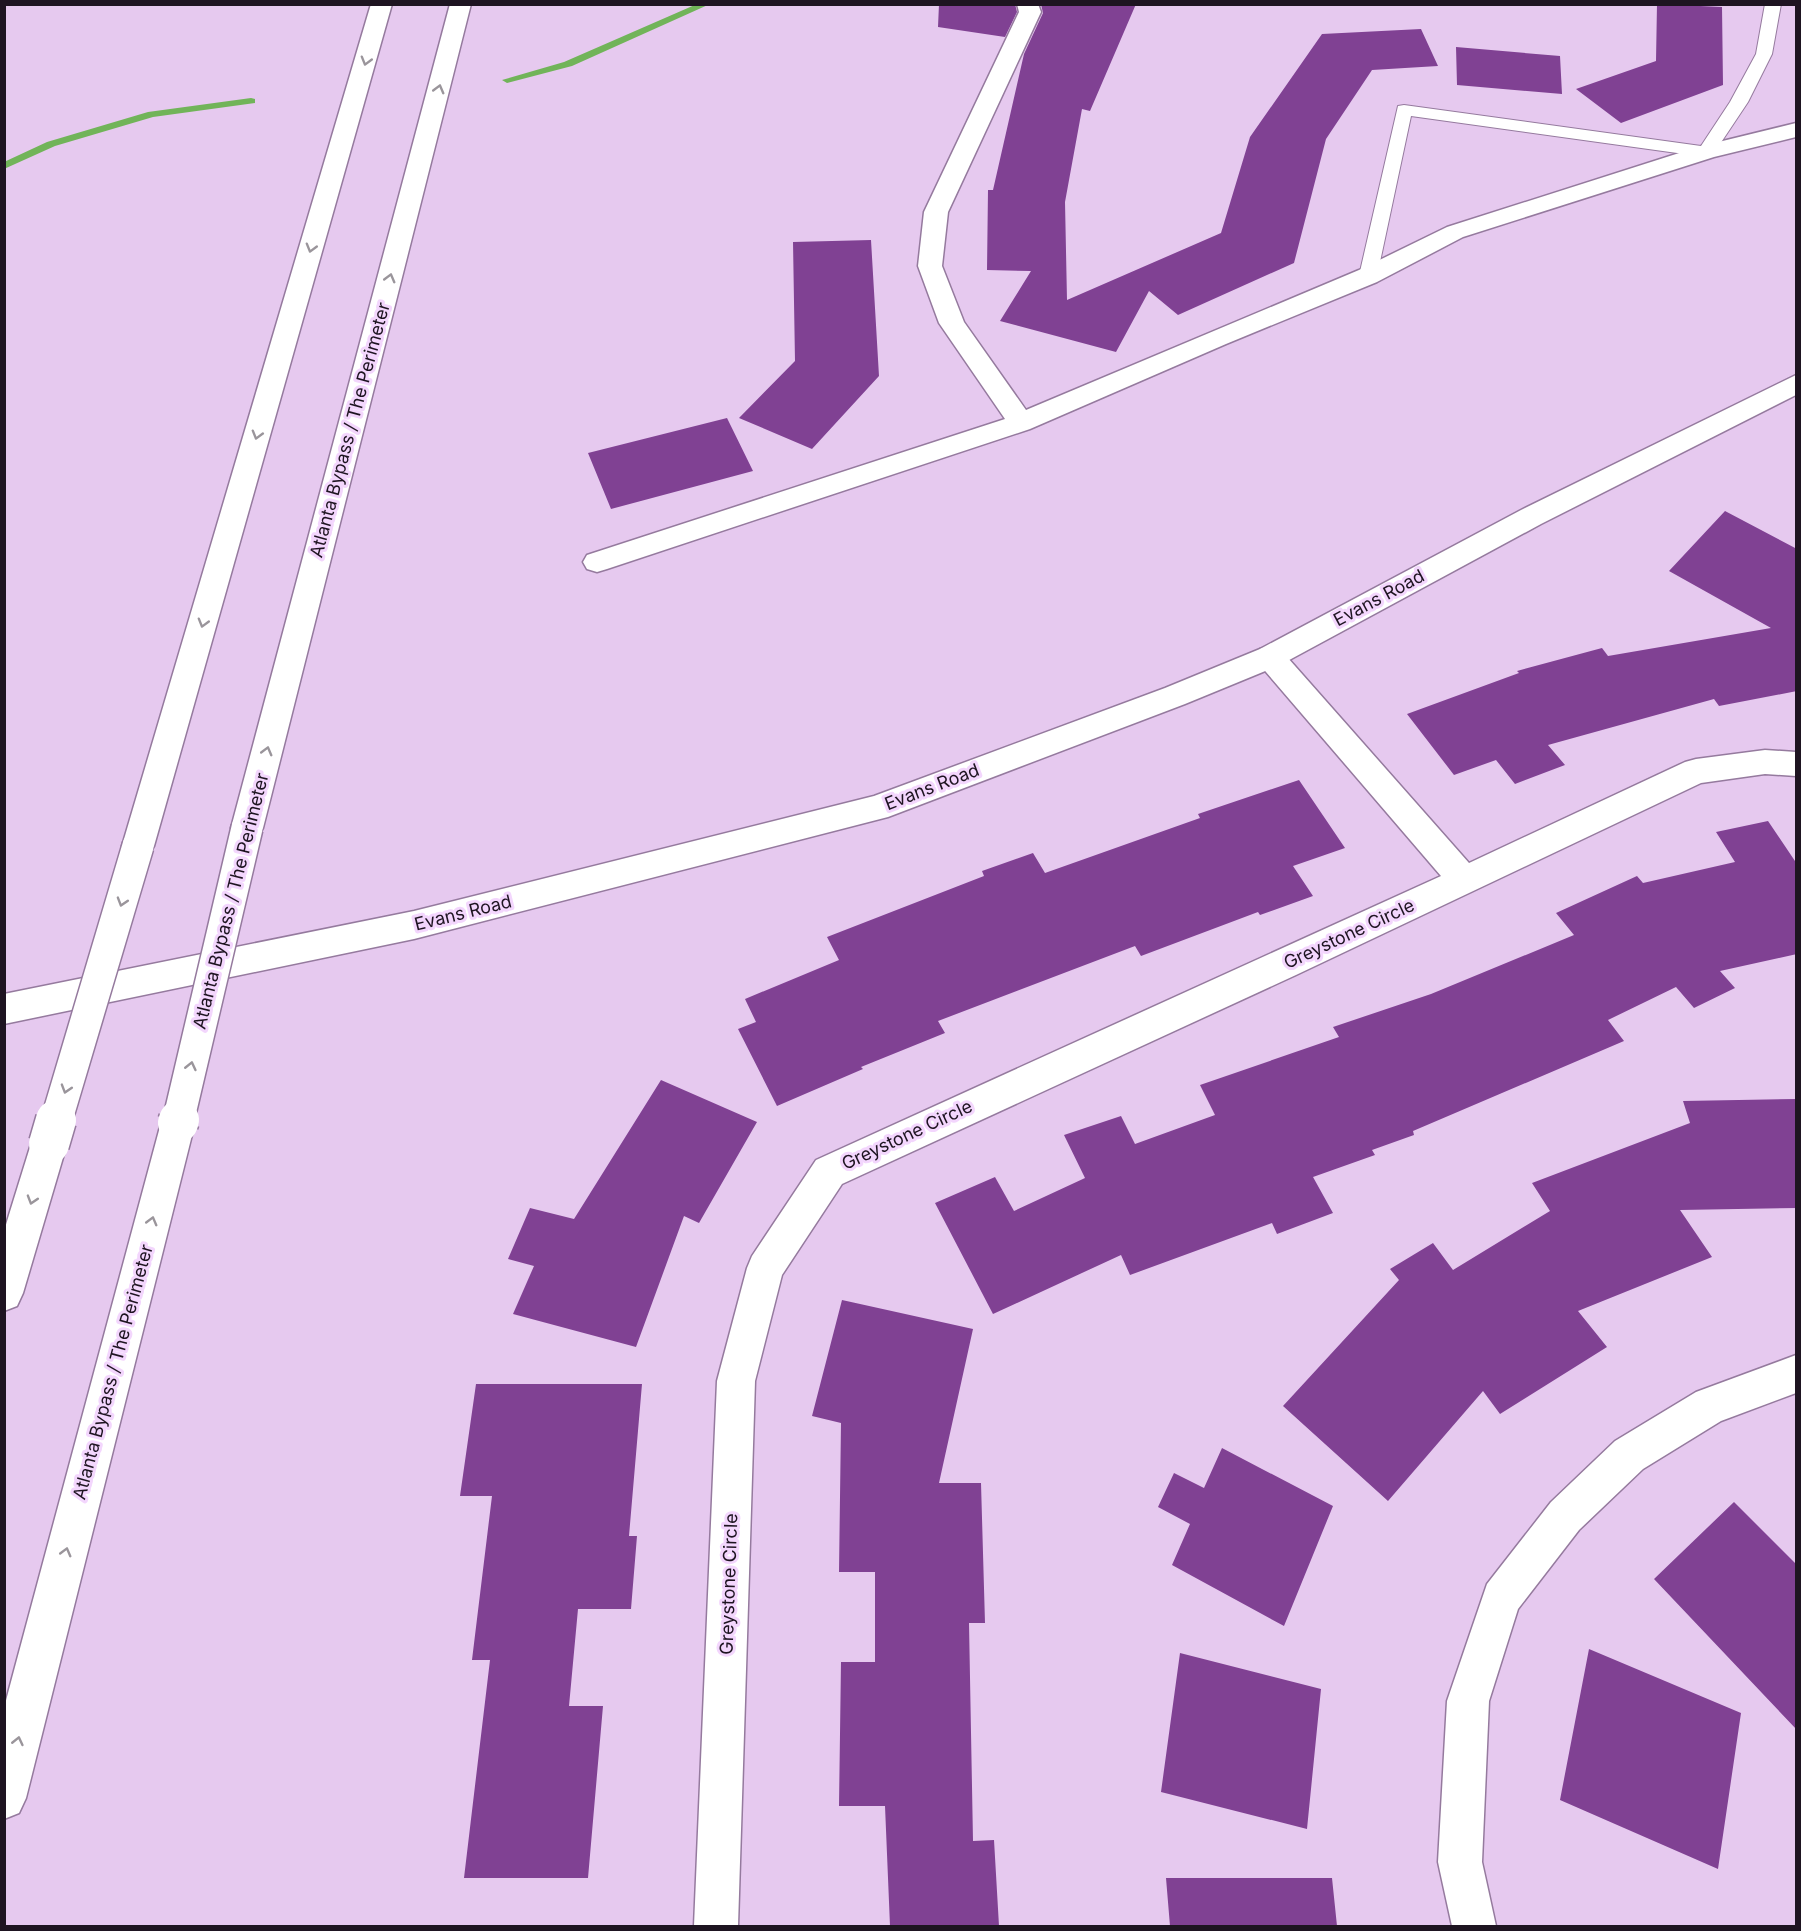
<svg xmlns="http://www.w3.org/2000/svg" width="1801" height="1931" font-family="Inter,sans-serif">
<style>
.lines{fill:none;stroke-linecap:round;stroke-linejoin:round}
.stream{fill:#71b459;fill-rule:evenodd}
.building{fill:#804193}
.service-casing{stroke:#957a9e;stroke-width:2}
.minor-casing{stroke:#957a9e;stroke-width:3}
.tertiary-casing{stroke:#957a9e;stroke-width:3}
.motorway-casing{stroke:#957a9e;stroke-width:3}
.service{fill:#fff;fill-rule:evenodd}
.minor{fill:#fff;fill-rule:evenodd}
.tertiary{fill:#fff;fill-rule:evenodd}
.motorway{fill:#fff;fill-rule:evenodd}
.motorway-bridge-far1-casing{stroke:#957a9e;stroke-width:34;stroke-linecap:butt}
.motorway-bridge-casing{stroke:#957a9e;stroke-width:43;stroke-linecap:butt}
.motorway-bridge-far1{stroke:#fff;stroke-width:31}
.motorway-bridge{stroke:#fff;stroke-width:40}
.oneway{stroke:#9a959b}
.labels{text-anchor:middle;stroke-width:6;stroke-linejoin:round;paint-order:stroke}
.street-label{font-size:18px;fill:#1e1421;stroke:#f3d6fd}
</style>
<rect width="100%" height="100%" fill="#e6c9ef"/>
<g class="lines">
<!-- stream -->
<path class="stream" d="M697 4H710L572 66 507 83 502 80 564 62Z
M251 98 255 99V103L153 117 55 146 4 169V162L47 142 148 112Z"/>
</g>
<!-- building -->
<path class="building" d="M939 4H1015L1017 12 1005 37 938 27Z
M1041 4H1136L1090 111 1082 109 1065 202 1067 300 1221 233 1250 137 1322 34 1421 29 1438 66 1372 70 1326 139 1294 263 1178 315 1149 291 1116 352 1000 321 1031 271 987 270 988 190H993L1024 54 1043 13Z
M1657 4 1722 7 1723 85 1621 123 1576 89 1656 61Z
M1456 47 1560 56 1562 94 1457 85Z
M871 240 879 376 812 449 739 418 795 361 793 242Z
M727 418 753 471 611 509 588 453Z
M1725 511 1797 549V691L1719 706 1714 699 1548 745 1565 765 1515 784 1496 760 1454 775 1407 714 1519 673 1517 671 1602 648 1608 656 1771 628 1669 571Z
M1299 780 1345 848 1293 866 1313 896 1260 915 1258 912 1141 956 1135 946 938 1021 945 1033 861 1067 863 1069 777 1106 738 1029 756 1022 745 999 839 960 827 937 984 876 982 871 1033 853 1045 873 1200 818 1198 814Z
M1768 821 1797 864V954L1720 971 1735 988 1694 1008 1676 987 1608 1020 1624 1041 1413 1131 1414 1135 1372 1150 1375 1155 1313 1177 1333 1213 1277 1234 1272 1223 1130 1275 1121 1255 993 1314 935 1203 995 1177 1014 1211 1085 1178 1064 1135 1121 1116 1135 1144 1215 1115 1200 1085 1339 1037 1333 1027 1431 994 1574 935 1556 913 1637 876 1643 883 1735 862 1716 832Z
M661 1080 757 1122 699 1223 684 1216 636 1347 513 1314 534 1266 508 1259 530 1208 574 1219Z
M1797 1099V1208L1680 1210 1712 1257 1578 1311 1607 1347 1500 1414 1483 1391 1388 1501 1283 1406 1399 1280 1390 1269 1433 1243 1453 1270 1550 1211 1532 1183 1690 1123 1683 1101Z
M842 1300 973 1329 939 1483H981L985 1623H969L973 1841 994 1840 999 1926H890L885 1806H839L841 1662H875V1572H839L841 1423 812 1416Z
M476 1384H642L629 1536H637L631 1609H578L569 1706H603L588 1878H464L490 1660H472L492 1496H460Z
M1222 1448 1333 1506 1284 1626 1172 1565 1190 1524 1158 1507 1174 1473 1204 1488Z
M1734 1502 1797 1565V1730L1654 1579Z
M1589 1649 1741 1713 1718 1869 1560 1800Z
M1180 1653 1321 1689 1307 1829 1161 1792Z
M1166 1878H1332L1337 1926H1170Z"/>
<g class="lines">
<defs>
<path id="service" d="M1765 4H1781L1772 54 1748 102 1712 156 1706 157 1411 116 1377 276 1375 280H1361L1359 276 1398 106 1404 105 1701 146 1730 102 1756 54Z"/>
<path id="minor" d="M1017 4H1038L1041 12 948 212 942 266 964 322 1026 410 1359 270 1447 227 1698 147 1796 123V137L1714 157 1463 237 1377 282 1226 344 1030 429 607 569 597 572 587 569 583 562 587 555 1005 419 939 323 918 266 924 212 1019 12Z
M1270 646 1280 649 1469 863 1685 762 1696 759 1765 750 1796 752V776L1765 774 1701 783 1296 975 842 1184 782 1275 755 1381 738 1926H694L717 1381 747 1268 752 1256 816 1160 1441 876 1260 665 1255 657 1260 649Z
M1796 1355V1393L1721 1421 1643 1469 1579 1530 1518 1609 1489 1701 1482 1862 1496 1926H1452L1438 1862 1447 1701 1487 1584 1551 1502 1615 1441 1696 1392Z"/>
<path id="tertiary" d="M1796 375V395L1541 524 1280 665 1185 704 888 817 414 939 4 1024V994L414 911 874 796 1165 688 1260 649 1521 510Z"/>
<path id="motorway" d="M371 4H392L154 846 149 855 138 859 127 855 122 846Z
M450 4H471L263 828 258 837 247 841 236 837 231 828Z
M178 1107 190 1112 195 1123 26 1798 19 1813 4 1819V1708L161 1123 166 1112Z
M49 1128 61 1133 67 1144 23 1293 17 1306 4 1311V1231L31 1144 37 1133Z"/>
</defs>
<!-- service casing -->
<use href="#service" class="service-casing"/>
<!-- minor casing -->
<use href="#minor" class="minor-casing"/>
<!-- tertiary casing -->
<use href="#tertiary" class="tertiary-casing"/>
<!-- motorway casing -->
<use href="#motorway" class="motorway-casing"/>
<!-- service -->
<use href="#service" class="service"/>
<!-- minor -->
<use href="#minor" class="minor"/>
<!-- tertiary -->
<use href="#tertiary" class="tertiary"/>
<!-- motorway -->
<use href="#motorway" class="motorway"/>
<defs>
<path id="motorway-bridge-far1" d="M56 1122 138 846
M178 1122 247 828"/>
<path id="motorway-bridge" d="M178 1123 179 1120
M49 1144 56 1120"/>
</defs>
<!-- motorway-bridge-far1 casing -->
<use href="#motorway-bridge-far1" class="motorway-bridge-far1-casing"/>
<!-- motorway-bridge casing -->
<use href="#motorway-bridge" class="motorway-bridge-casing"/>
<!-- motorway-bridge-far1 -->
<use href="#motorway-bridge-far1" class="motorway-bridge-far1"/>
<!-- motorway-bridge -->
<use href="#motorway-bridge" class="motorway-bridge"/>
</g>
<!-- one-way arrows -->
<defs><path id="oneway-chevron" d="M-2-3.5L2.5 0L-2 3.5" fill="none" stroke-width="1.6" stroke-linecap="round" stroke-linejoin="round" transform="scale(1.5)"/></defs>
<g class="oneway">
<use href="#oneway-chevron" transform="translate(366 61) rotate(106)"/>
<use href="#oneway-chevron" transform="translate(439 89) rotate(-75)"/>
<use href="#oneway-chevron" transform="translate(311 248) rotate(106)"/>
<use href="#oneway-chevron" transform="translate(390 278) rotate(-75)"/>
<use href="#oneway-chevron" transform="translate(257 435) rotate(106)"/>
<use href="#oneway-chevron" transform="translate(203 623) rotate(106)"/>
<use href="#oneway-chevron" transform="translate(267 751) rotate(-75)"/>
<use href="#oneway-chevron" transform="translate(122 902) rotate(107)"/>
<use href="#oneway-chevron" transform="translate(191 1066) rotate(-77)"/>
<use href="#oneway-chevron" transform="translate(66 1089) rotate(107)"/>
<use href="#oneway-chevron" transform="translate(32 1200) rotate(107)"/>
<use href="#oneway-chevron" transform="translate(152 1221) rotate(-75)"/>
<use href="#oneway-chevron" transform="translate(66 1552) rotate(-75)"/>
<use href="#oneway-chevron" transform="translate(18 1741) rotate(-77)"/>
</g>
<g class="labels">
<!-- street labels -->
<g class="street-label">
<text transform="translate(350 430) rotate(-75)" y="6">Atlanta Bypass / The Perimeter</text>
<text transform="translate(1379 598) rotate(-28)" y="6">Evans Road</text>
<text transform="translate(932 787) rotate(-21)" y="6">Evans Road</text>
<text transform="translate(231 901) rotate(-76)" y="6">Atlanta Bypass / The Perimeter</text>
<text transform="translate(463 913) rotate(-14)" y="6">Evans Road</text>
<text transform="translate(1349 934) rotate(-25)" y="6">Greystone Circle</text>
<text transform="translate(907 1135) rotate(-25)" y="6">Greystone Circle</text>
<text transform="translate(113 1372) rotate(-75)" y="6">Atlanta Bypass / The Perimeter</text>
<text transform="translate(729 1584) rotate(-88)" y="6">Greystone Circle</text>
</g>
</g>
<!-- border -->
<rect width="1801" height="1931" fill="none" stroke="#1e1421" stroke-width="12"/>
</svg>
